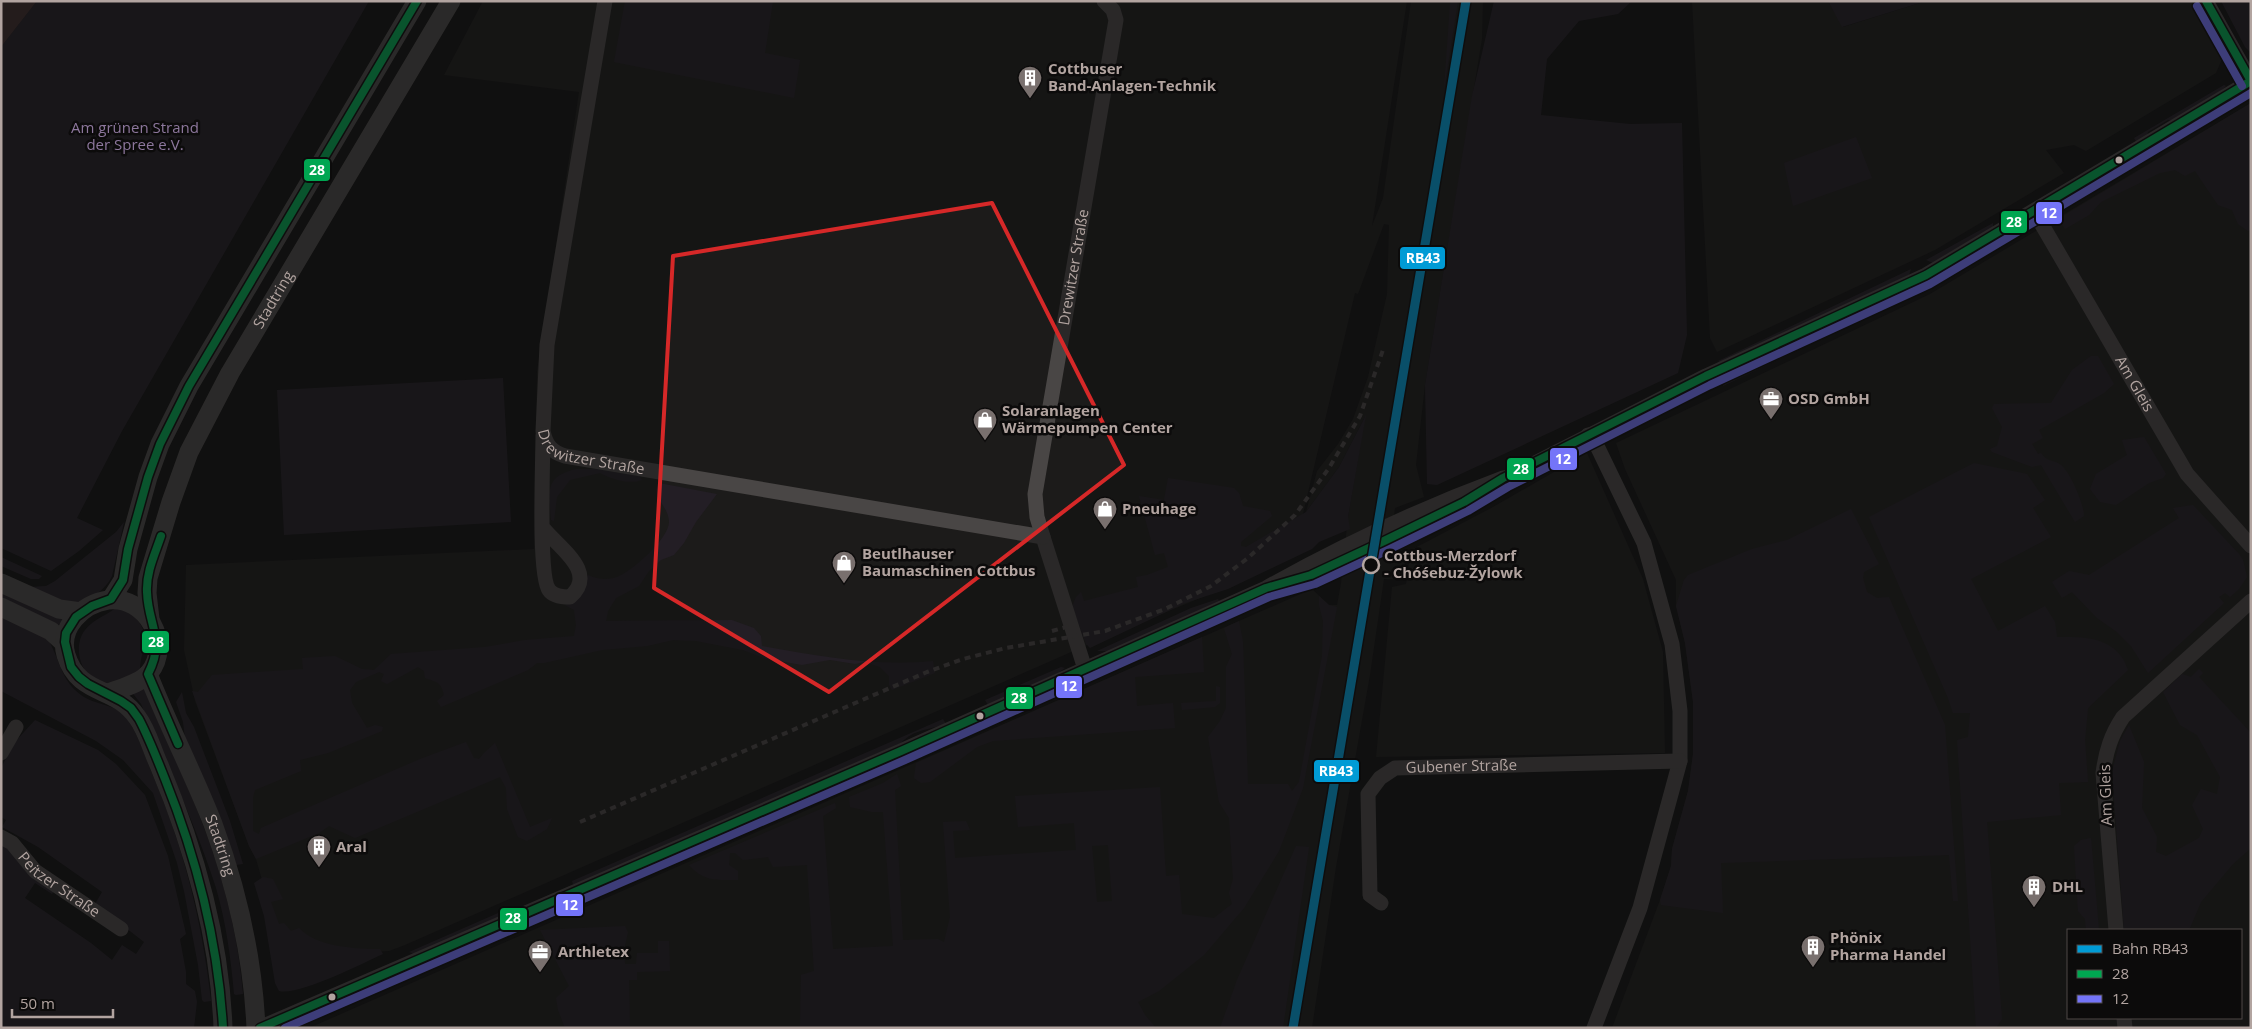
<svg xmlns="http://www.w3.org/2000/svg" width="2252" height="1029" font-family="'Open Sans',sans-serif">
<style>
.built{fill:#1c1b1a;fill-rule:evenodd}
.green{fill:#231e25;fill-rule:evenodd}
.water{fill:#3c2b2c}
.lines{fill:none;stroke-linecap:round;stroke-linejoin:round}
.minor{stroke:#494645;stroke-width:15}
.major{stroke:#4b4847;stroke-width:19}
.rail{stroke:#4a4646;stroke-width:4;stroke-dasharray:6 5;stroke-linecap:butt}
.bus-1-casing{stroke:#0c0b0b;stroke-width:11}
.bus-2-casing{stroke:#0c0b0b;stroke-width:11}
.bus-1{stroke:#00a651;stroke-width:8}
.bus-2{stroke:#7474f8;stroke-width:8}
.rail-1-casing{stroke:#0c0b0b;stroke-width:12}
.rail-1{stroke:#009bd5;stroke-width:9}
.marked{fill:none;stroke:#d62828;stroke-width:4;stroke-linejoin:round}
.bus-dot{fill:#b2a4a0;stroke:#0c0b0b;stroke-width:2}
.stop-dot{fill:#0c0b0b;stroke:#b2a4a0;stroke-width:2.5}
.labels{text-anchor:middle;stroke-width:5;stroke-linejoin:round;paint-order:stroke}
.poi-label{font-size:15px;font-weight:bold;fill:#b2a4a0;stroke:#0c0b0b;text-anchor:start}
.park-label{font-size:15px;fill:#8d779d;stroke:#0c0b0b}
.street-label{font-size:15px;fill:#b2a4a0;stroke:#0c0b0b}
.stop-label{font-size:15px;font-weight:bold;fill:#b2a4a0;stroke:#0c0b0b;text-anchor:start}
.line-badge{stroke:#0c0b0b;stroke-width:2}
.badge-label{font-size:14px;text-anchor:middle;font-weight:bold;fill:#fff}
</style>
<rect width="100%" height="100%" fill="#101010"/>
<!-- built -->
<path class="built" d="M483 1H1407L1372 226 1383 198 1411 1H1483L1482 39 1425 385 1416 465 1424 497 1395 508 1388 558 1407 549 1403 580 1384 579 1370 675 1336 867 1312 1028H309L1312 589 1329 605H1337L1341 583 1348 517 1365 417 1339 467 1306 512 1317 471 1338 444 1353 419 1368 377 1387 294 1389 225 1384 224 1358 294 1355 293 1294 552 1217 591 1094 642 405 945 389 951 340 954 276 929 256 859 249 846 195 701 184 650 186 565 534 549 537 371 579 92 444 75Z
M1692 1H1828L1843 27 1926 1H2191L2222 59 2216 73 2086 151 2074 145 2046 150 2064 173 1935 250 1717 352 1710 338Z
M2251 103V1028H1612L1660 900 1671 866 1672 849 1688 791 1693 754V702L1685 643 1676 606V580L1625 469 1616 443 1930 294ZM2068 930H2241V1018H2068Z
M1587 453 1643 579 1663 652 1665 753 1376 757 1392 587 1406 584 1411 550 1493 507Z"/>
<!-- green -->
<path class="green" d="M37 1H369L122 431 77 518 103 530 79 551 51 571 1 548V47Z
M625 1H773L765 53 800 60 794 98 614 62Z
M1451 1H1458L1444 89 1450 4Z
M1494 1H1632L1618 14 1579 21 1547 59 1541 115 1630 124 1682 123 1687 335 1678 373 1437 485 1427 484 1425 385 1472 96Z
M1828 1H1926L1842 27Z
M2221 1H2251V53L2245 47Z
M2224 85 2226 86 2222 90 2174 121 2168 120 2148 132 2147 137 2137 143 2134 138Z
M2251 103V230L2248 231 2238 224 2232 210 2218 205 2195 171 2185 176 2175 170 2160 173 2101 202 2089 215 2065 229 2058 219Z
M2229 104 2232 108 2147 159 2143 155 2153 149 2158 150 2178 138 2180 133Z
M1856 137 1872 178 1793 206 1784 163Z
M2100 181 2103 186 2056 214 2064 202Z
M1993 223V229L1933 263 1926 260Z
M2018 236 1924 290 1723 386 1724 379 1926 282 2006 237Z
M1911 269 1909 275 1720 362 1718 361Z
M2091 356H2098L2114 384 2104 393 2039 430 2043 438 2032 444 2038 454 2041 453C2048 463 2053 459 2061 465 2070 472 2084 504 2084 516L2075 522 2041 465 2032 467 1992 452 1990 449 1997 446 2002 427 1992 408 1994 404 2051 403 2072 370Z
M503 378 511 522 284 535 277 390Z
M1670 405 1671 410 1617 437 1625 427Z
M1366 415 1348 517 1350 529 1319 542 1312 549 1228 589 1185 603 1090 648 1086 644 1072 607 1076 597 1081 592 1084 601 1138 587 1136 577 1147 575 1168 567 1164 553 1155 555 1139 496 1164 500 1168 478 1234 488 1239 493 1243 506 1270 511 1272 516 1241 542V546L1246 547 1306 512 1339 467Z
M2144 437 2166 474 2163 478 2149 483 2116 505 2100 502 2090 489 2096 474 2127 455 2122 440Z
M1974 463 2027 474 2045 500 2033 508 2051 537 1971 579 1998 631 2045 606 2055 622 2057 637C2081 637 2108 636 2123 659 2125 662 2126 666 2128 670L2088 708 2085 740 2088 782 2059 783 2061 815 1987 822 2002 1019 1996 1028H1976L1957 740 1968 737 1970 713H1953L1948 698 1869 517Z
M576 469H596L639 476 642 480C628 485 612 479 600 473L570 480 557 497 554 521 551 520C549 491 544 477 576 469Z
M659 483 717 494 696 522 684 543 674 555 661 560 649 571 639 586 616 598 608 611 606 621 732 620 754 628 761 636 762 646C818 656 876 667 933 661L935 673 892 690 889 685V676L880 667 865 662 855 664 830 660 802 665 767 659 743 650 696 641 673 640 647 646 602 650 544 663H537L528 670 441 707 437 701 444 695C441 681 436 682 425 678L424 671 418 667 387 684 381 681 384 674 379 672 356 682 350 690 352 703 367 728 375 725 383 727 382 731 328 753 300 760 301 771 255 790 253 797V831L259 834 261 828 420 759 466 742 474 758 479 759 484 753 495 743 530 827 552 818 547 829 527 841 518 837 507 809 506 788 500 777 355 838 329 826 319 833 256 859 249 846 192 691 198 692 212 675 303 669 302 658 335 656 362 669 374 670 391 654 485 647 525 640 574 636 576 625 574 610 565 605 576 598 588 575C596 579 605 580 614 578 630 574 670 538 669 521 668 508 657 501 656 489Z
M2193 505 2239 554 2243 560 2247 577 2239 589 2230 597 2225 593 2219 597 2224 603 2148 673 2131 646 2117 632 2097 618 2072 592 2062 598 2052 582 2069 571 2089 575 2179 518 2173 508Z
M1851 509 1879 564 1864 572 1863 578 1867 592 1877 598 1889 597 1945 725 1958 901H1953L1949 855 1721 863 1723 913 1661 905 1660 900 1671 866 1672 849 1688 791 1693 754V702L1685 643 1676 606 1684 580 1688 575 1752 549 1787 540Z
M124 522 112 576C106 590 86 604 70 604 60 604 39 591 29 587L46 586 55 581 116 532Z
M1 557 42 576 39 579H31L1 566Z
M1 588 64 617 59 625 1 597Z
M1319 596 1329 605 1337 607 1303 788 1279 851 1244 908 1204 955 1159 991 1138 1002 1145 1015 1156 1028H800L801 975 814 971 807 865 773 867 768 857 743 860 735 853H730L729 865 738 871V880C718 880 704 882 689 865L835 803 836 808 823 816 833 949 893 946 883 812H872L850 807 849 797 883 783 897 774 901 786 895 790 903 940 938 939 944 942 950 917 943 822 966 821 970 830 953 831 955 858 1076 850 1074 823 1018 827 1015 796 1160 787 1166 876 1179 875 1182 914 1214 918 1232 904 1229 893 1233 879 1229 818 1219 802 1208 737 1220 721 1226 708V667L1232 654 1224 628 1239 621 1243 642 1248 784H1288L1292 791 1299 782 1322 656 1323 621 1319 605ZM1108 845 1112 901 1097 902 1092 846Z
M1218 599 1219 601 1111 651H1097L1191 608Z
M119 605C128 608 132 611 137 619 154 643 139 648 140 673 130 676 117 683 107 683 82 682 71 648 85 630 94 618 109 615 119 605Z
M1 615 47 638C60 658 60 680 81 695 96 706 116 703 127 719 138 734 144 754 151 771 183 845 202 920 211 1001L204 1002 202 1000 198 965 184 891 177 863 153 793 123 760 96 741 1 691Z
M1205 622 1210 626 1148 656 1032 707 1029 701 1141 652 1148 654 1200 629 1203 625 1201 624Z
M1202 637 1204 672 1135 677 1137 706 1173 703 1175 728 993 741 977 747 930 782 921 783 914 778 916 763Z
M1061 667 1065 668 1058 673 988 705 985 700Z
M2199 669 2203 673 2199 677 2251 733V848L2233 864 2201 902 2189 930H2124L2112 772 2120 741 2129 725 2144 762 2142 808 2157 837 2156 852 2166 856 2199 838 2203 829 2192 805 2201 789 2217 794 2220 777 2197 735 2180 725 2163 692 2182 674 2191 677Z
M143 685C156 719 173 752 187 786 216 852 237 921 243 994L236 995 234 994C231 959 226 922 216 888 196 825 167 764 141 704L131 691Z
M1216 686 1220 687V703L1215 707 1182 710 1181 703 1216 701Z
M182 692 186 713 194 727 230 821 243 864 236 865 185 738 183 722 176 702Z
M943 719 946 724C929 730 914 729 901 743L578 884H573L572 881Z
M35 720 98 750 116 764 145 795 168 856 186 934 180 939 186 972V984L195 991 197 1002 194 1028H1V842L55 890 52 894 35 883 25 898 91 943 112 960 122 945 136 954 144 942 95 904 102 892 38 847 2 827 6 820 1 817V768L14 743Z
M987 720 990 725 914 757 918 751Z
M829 789 833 793 740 834V827Z
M723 835 729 839 555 914 557 909Z
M2091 838 2099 930H2086L2085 919 2078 911 2074 846 2081 840Z
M1296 846 1309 847 1283 1028H1220L1237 980Z
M263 877 273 879 283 899 271 902 279 924 284 923 291 931 299 928C316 947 355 949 380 949L383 954C363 963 299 996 279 991L275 983 264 916 254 883Z
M505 910 507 915 414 954 409 952Z
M625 926 628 932 624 950 625 964H636L637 953H658V941H669L670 971 637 972V980H629L630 1028H565L558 1010 556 998 569 986 540 930Z
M496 934 502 938 440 966 391 984 389 982Z"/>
<!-- water -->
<path class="water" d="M1 1H37L1 47Z"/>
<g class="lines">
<!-- minor -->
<g class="minor">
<path id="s1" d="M605 1 547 345 543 431C546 446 552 452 565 456L1043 537 1085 669"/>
<path d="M2206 1 2251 81"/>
<path id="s2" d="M2034 211 2187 474 2251 546"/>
<path d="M543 435C543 460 538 576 549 590 553 596 563 597 570 597 598 572 560 549 543 528"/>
<path d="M1588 435 1598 448 1644 543 1672 644 1680 711V761L1640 908 1594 1028"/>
<path d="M1496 483 1706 376 1926 275 2251 81"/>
<path id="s3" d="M1043 537 1037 517 1035 494 1116 20 1113 10 1104 1"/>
<path d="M1 753 16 727"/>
<path id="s4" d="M1 837 12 843 35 871 121 929"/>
<path id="s5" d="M1381 903 1370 895 1368 794 1380 778 1395 768 1680 761"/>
<path d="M2116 930 2103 773C2106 751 2111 735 2123 717L2251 601"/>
<path d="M2124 1018 2125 1028"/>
<path d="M259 1028 901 751 1266 588C1341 546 1422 508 1503 478"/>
</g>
<!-- major -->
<g class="major">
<path d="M1 583 59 609 81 612"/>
<path d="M111 599 123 580 128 549 148 477 160 444 189 386 417 1"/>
<path d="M1 607 51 631 64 643"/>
<path id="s6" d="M150 619 147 593 148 578 171 502 189 452 230 373 451 1"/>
<path id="s7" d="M148 674C168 725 193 773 213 824 237 889 253 959 256 1028"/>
<path d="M108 693C121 688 140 684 149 673 173 644 146 595 108 600 82 604 58 628 66 655 79 697 115 685 137 717 147 730 152 750 159 765 194 848 220 938 223 1028"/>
</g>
<!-- rail -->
<path class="rail" d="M1052 631 1077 624
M580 822 927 672 963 659 1006 648 1105 631 1165 609 1211 586 1248 558 1295 515 1329 468 1360 416 1384 347"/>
<defs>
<path id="bus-1" d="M2206 1 2251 81
M161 536C155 554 146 572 147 592 148 626 166 639 148 674L178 744
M223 1028C218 941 197 859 165 779 157 759 149 738 139 719L131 708 121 701 88 684 79 677 71 667 65 642 66 633 76 617 92 606 111 599 123 580 128 549 148 477 160 444 189 386 417 1
M260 1028 901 751 1266 588 1311 575 1384 541 1464 502 1503 478 1706 376 1926 275 2251 81"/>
<path id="bus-2" d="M2197 6 2242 86
M285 1028 905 760 1269 597 1315 584 1388 550 1468 511 1508 487 1710 385 1930 284 2251 93"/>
</defs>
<!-- bus-1 casing -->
<use href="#bus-1" class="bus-1-casing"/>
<!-- bus-2 casing -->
<use href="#bus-2" class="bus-2-casing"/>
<!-- bus-1 -->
<use href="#bus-1" class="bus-1"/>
<!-- bus-2 -->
<use href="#bus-2" class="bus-2"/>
<defs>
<path id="rail-1" d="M1293 1028 1466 1"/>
</defs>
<!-- rail-1 casing -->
<use href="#rail-1" class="rail-1-casing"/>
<!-- rail-1 -->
<use href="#rail-1" class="rail-1"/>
</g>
<!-- marked area -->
<path d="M0 0H2252V1029H0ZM992 203 1124 465 829 692 654 588 673 256Z" fill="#101010" fill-opacity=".55" fill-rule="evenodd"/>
<path class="marked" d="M992 203 1124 465 829 692 654 588 673 256Z"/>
<!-- icons -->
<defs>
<symbol id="building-pin" viewBox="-11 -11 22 30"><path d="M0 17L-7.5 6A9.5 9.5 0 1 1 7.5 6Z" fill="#79706e" stroke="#0c0b0b"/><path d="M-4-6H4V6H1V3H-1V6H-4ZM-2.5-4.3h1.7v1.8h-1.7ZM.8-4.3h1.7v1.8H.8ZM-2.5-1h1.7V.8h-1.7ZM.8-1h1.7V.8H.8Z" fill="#fff"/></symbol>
<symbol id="office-pin" viewBox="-11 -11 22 30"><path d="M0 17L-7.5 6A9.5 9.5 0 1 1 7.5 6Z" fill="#79706e" stroke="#0c0b0b"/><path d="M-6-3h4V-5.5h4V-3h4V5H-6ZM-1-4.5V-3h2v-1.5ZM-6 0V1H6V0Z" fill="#fff"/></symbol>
<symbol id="shop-pin" viewBox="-11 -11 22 30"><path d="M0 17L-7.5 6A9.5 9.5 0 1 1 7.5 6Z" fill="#79706e" stroke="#0c0b0b"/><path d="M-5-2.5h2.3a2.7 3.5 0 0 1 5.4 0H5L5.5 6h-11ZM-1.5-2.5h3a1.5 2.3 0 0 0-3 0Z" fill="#fff"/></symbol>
</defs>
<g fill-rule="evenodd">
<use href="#building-pin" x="1016" y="64" width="28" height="38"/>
<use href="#office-pin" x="1757" y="385" width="28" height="38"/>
<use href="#shop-pin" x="971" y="406" width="28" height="38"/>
<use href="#shop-pin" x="1091" y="495" width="28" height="38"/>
<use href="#shop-pin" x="830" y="549" width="28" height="38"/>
<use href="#building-pin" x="305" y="833" width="28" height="38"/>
<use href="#building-pin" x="2020" y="873" width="28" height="38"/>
<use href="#building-pin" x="1799" y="933" width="28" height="38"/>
<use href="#office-pin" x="526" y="938" width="28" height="38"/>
</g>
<!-- markers -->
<g class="bus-dot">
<circle cx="2119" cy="160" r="4.5"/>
<circle cx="980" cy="716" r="4.5"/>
<circle cx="332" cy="997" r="4.5"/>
</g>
<circle class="stop-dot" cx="1371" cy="565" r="8"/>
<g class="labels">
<!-- poi labels -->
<g class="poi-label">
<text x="1048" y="74">Cottbuser<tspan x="1048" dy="17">Band-Anlagen-Technik</tspan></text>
<text x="1788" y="404">OSD GmbH</text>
<text x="1002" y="416">Solaranlagen<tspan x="1002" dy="17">Wärmepumpen Center</tspan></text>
<text x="1122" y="514">Pneuhage</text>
<text x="862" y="559">Beutlhauser<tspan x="862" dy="17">Baumaschinen Cottbus</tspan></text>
<text x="336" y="852">Aral</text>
<text x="2052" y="892">DHL</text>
<text x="1830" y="943">Phönix<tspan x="1830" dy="17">Pharma Handel</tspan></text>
<text x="558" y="957">Arthletex</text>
</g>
<!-- park labels -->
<g class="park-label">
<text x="135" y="133">Am grünen Strand<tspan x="135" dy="17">der Spree e.V.</tspan></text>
</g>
<!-- street labels -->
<g class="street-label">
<text dy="5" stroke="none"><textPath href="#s3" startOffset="274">Drewitzer Straße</textPath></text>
<text dy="5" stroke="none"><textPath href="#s6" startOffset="348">Stadtring</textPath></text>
<text dy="5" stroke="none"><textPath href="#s2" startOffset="200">Am Gleis</textPath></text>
<text dy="5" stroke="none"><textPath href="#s1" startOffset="492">Drewitzer Straße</textPath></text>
<text dy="5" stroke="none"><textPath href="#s5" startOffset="219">Gubener Straße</textPath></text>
<text transform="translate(2106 795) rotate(-92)" y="5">Am Gleis</text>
<text dy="5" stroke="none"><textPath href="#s7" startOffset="186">Stadtring</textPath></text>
<text dy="5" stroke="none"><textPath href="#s4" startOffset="76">Peitzer Straße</textPath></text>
</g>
<!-- stop labels -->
<g class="stop-label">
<text x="1384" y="561">Cottbus-Merzdorf<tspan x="1384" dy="17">- Chóśebuz-Žylowk</tspan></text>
</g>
</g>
<g class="line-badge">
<rect x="303" y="158" width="28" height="24" rx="5" fill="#00a651"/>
<rect x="2035" y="201" width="28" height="24" rx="5" fill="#7474f8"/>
<rect x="2000" y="210" width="28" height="24" rx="5" fill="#00a651"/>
<rect x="1399" y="246" width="47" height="24" rx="5" fill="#009bd5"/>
<rect x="1549" y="447" width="29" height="24" rx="5" fill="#7474f8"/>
<rect x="1506" y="457" width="29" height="24" rx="5" fill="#00a651"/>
<rect x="141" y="630" width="29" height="24" rx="5" fill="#00a651"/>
<rect x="1055" y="675" width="28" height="24" rx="5" fill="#7474f8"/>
<rect x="1005" y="686" width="29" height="24" rx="5" fill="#00a651"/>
<rect x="1313" y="759" width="47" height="24" rx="5" fill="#009bd5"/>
<rect x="555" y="893" width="29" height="24" rx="5" fill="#7474f8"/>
<rect x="499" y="907" width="29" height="24" rx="5" fill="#00a651"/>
</g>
<g class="badge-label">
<text x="317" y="175">28</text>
<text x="2049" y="218">12</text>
<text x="2014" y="227">28</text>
<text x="1423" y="263">RB43</text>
<text x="1563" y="464">12</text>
<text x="1521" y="474">28</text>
<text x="156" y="647">28</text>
<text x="1069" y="691">12</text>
<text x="1019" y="703">28</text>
<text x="1336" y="776">RB43</text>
<text x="570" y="910">12</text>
<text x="513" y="923">28</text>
</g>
<!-- border -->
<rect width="2252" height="1029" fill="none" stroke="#b2a4a0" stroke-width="5"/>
<!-- legend -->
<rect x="2067" y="929" width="175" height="90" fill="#0c0b0b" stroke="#4e4847"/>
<rect x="2077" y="945" width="25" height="8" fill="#009bd5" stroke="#4e4847"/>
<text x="2112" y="954" font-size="15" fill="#b2a4a0">Bahn RB43</text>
<rect x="2077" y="970" width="25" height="8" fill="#00a651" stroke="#4e4847"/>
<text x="2112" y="979" font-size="15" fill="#b2a4a0">28</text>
<rect x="2077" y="995" width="25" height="8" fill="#7474f8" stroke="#4e4847"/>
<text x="2112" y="1004" font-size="15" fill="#b2a4a0">12</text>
<!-- scale -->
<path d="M12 1009v8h101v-8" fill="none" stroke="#b2a4a0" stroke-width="2.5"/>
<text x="20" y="1009" font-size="15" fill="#b2a4a0" stroke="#0c0b0b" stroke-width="4" paint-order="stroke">50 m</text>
</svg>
